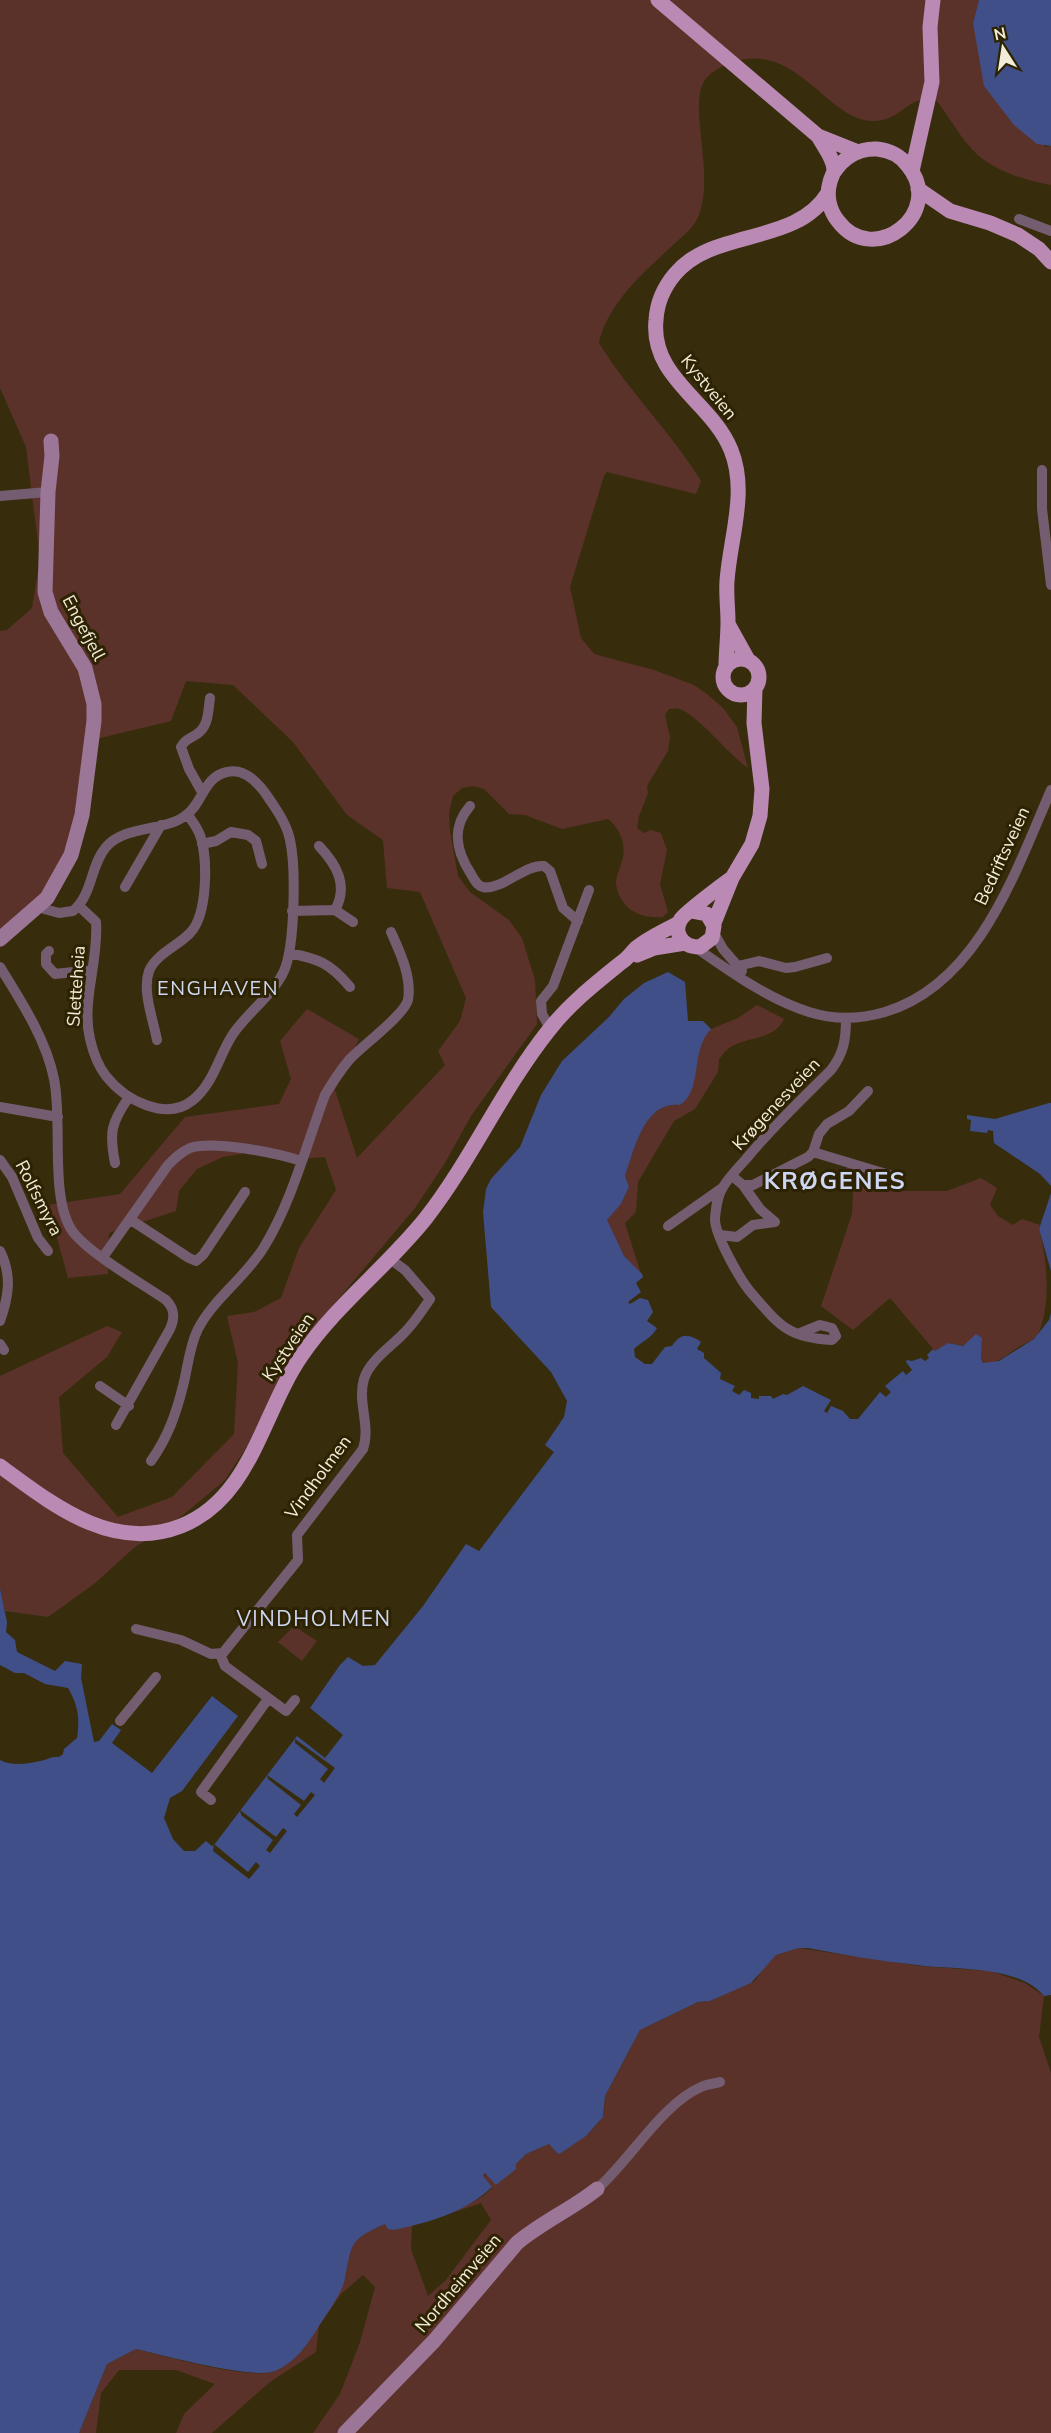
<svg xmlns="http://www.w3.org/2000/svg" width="1051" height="2433" font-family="'Nunito Sans',sans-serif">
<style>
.green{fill:#5b322a}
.water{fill:#404f88}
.pier{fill:#372d0c}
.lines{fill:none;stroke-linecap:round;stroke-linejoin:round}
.street{stroke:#755d71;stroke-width:10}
.secondary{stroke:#9c7697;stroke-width:15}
.primary{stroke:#ba8ab4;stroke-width:15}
.labels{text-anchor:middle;stroke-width:6;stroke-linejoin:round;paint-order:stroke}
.street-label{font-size:18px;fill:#f2ecd9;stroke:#2d2302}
.neighbourhood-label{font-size:20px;letter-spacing:1.5px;fill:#cdd6f2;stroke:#2d2302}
.quarter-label{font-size:21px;letter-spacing:1.5px;fill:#cdd6f2;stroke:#2d2302}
.district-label{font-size:24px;font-weight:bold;letter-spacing:1.5px;fill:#cdd6f2;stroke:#2d2302}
</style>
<rect width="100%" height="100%" fill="#372d0c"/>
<!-- green -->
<path class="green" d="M0 0H979L973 23 1045 147 1051 146V185C1023 180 990 170 971 148 957 133 948 114 935 99 930 99 925 99 921 100 905 103 896 122 872 121 828 119 799 47 740 60 729 62 711 71 705 80 687 106 717 178 697 219 692 230 680 238 672 246 644 272 607 304 599 343 629 392 671 432 701 481L696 494 607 472 604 476 570 587 581 638 594 654 654 670 694 685 707 694 723 708 737 727 748 768C729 755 696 713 679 709 678 708 670 709 669 709L665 715 670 737 668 751 647 786 648 793 639 816 637 828 644 833 651 830 661 833 667 850 660 884 668 912 663 917C640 919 620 909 616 884 616 875 620 869 622 861 627 846 620 828 608 819L562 829 525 815 509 814 484 789 474 786 462 788 453 796 449 813 450 831 458 876 470 892 509 920 522 938 535 980 537 1024 471 1116 445 1163 415 1208 308 1335 278 1383 255 1434 225 1480 182 1516 135 1547 94 1584 48 1617 5 1611 0 1588V1376L107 1326 122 1332 107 1357 59 1397 63 1453 118 1517 172 1497 234 1434 238 1363 227 1316 254 1312 281 1298 299 1248 336 1190 325 1157 284 1160 258 1151 223 1157 197 1169 179 1191 176 1211 109 1233 108 1274 68 1278 48 1205 120 1194 185 1117 279 1104 291 1079 280 1041 307 1009 359 1039 335 1090 357 1158 445 1065 438 1051 460 1021 466 998 420 892 387 888 383 840 347 815 293 742 233 685 186 681 171 721 96 739 61 887 0 948V631L7 630 32 608 40 559 26 447 0 388Z
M757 1005 784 1019C774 1041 746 1036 729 1048 725 1051 722 1056 719 1059L718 1072 695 1109 674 1121 638 1182 636 1212 625 1223 641 1274 624 1256 606 1221 621 1204 629 1187 625 1176C635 1149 644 1101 680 1105L704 1036 711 1029 738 1018Z
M847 1167 880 1178 892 1191H947L981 1178 997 1188 990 1205 998 1216 1013 1225 1022 1219 1040 1225 1039 1229C1048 1262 1051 1309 1037 1336 1031 1342 1023 1344 1017 1348 1007 1355 996 1365 984 1363L981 1359 982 1339 977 1335 963 1346 948 1343 935 1351 890 1298 853 1330 821 1306 852 1214 853 1193 844 1174Z
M294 1626 317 1641 302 1661 278 1642Z
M799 1948 919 1966 990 1971 1025 1983 1044 1996 1039 2037 1051 2073V2433H313L340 2394 360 2342 375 2287 363 2275 341 2294 319 2326 316 2352 270 2382 212 2433H176L184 2414 215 2384 176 2370H119L101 2393 96 2433H79L107 2364 136 2349C163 2356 253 2381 275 2371 298 2361 309 2342 321 2321 327 2310 343 2289 345 2277 352 2242 349 2240 385 2224L394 2230 412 2225 411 2249 428 2296 446 2280 491 2220 481 2203 452 2213 483 2196 492 2188 482 2176 516 2164 526 2154 549 2144 558 2154 561 2153 586 2136 600 2121 604 2113 605 2096 640 2030 698 2002 710 2001 755 1981 763 1968 776 1955Z"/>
<!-- water -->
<path class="water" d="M979 0H1051V146L1037 144 1014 125 984 86 973 23Z
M668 972 685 982 688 1021H703L711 1029C690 1050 703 1091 680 1105 644 1101 635 1149 625 1176L629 1187 621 1204 607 1220 624 1256 642 1274 643 1277 636 1283 641 1292 628 1302 630 1304 640 1298 648 1300 653 1312 647 1321 657 1328C651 1339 642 1341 634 1349L635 1357 645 1364H652L665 1347 672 1346C680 1333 689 1333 701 1342L697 1349 704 1353V1358L721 1373 720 1379 735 1386 732 1391 739 1395 744 1390 751 1393V1398L759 1399V1396H771L773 1399 783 1394 787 1395 803 1386 831 1400 824 1411 827 1413 831 1406 843 1411 850 1419H858L880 1392 886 1397 891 1392 885 1386 903 1371 906 1375 912 1370 906 1362 907 1360 912 1361 921 1358 925 1361 929 1358 927 1355 933 1349 935 1351 948 1343 963 1346 976 1334 982 1338 981 1359 983 1363 999 1361 1034 1339 1049 1320 1051 1313V1995L1044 1996C1019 1965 953 1970 917 1965 880 1961 844 1955 808 1948H799L776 1955 751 1983 710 2001 698 2002 640 2030 605 2096 603 2117 586 2136 561 2153 558 2154 549 2144 526 2154 516 2164V2169L496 2185 485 2173 483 2176 492 2187C464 2213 430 2222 394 2230L388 2229 385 2224C349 2240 352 2243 345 2278 343 2292 327 2313 319 2326 308 2344 296 2362 275 2371 255 2380 161 2355 136 2349L107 2364 79 2433H0V1760C10 1766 29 1764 40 1761 48 1760 51 1756 59 1757L63 1754 64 1749 77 1738C80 1718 78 1705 68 1688L45 1684 24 1673H15L0 1665V1588L7 1622 6 1632 15 1640 17 1652 55 1671 65 1661 82 1664 81 1678 94 1742 99 1741 112 1724 121 1730 112 1743 152 1773 212 1696 238 1716 182 1791 170 1798 164 1818 173 1839 184 1851H195L206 1841 212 1846 214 1845 297 1736 325 1758 343 1735 310 1708 340 1665 348 1657 363 1666 375 1665 423 1606 466 1544 479 1551 554 1452 545 1445 564 1417 567 1401 551 1372 491 1307 483 1212 486 1189 491 1179 520 1147 541 1095 562 1061 609 1017 624 999 644 983Z
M1049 1103H1051V1186L1040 1174 994 1143 993 1131 988 1130 987 1133 970 1131 971 1120 967 1119V1115L995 1119Z
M1051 1193V1271L1039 1229Z"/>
<!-- pier -->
<path class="pier" d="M295 1739 335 1768 324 1783 320 1779 328 1769 295 1743Z
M267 1775 304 1801 311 1792 315 1795 297 1817 294 1814 301 1805 268 1779Z
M240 1810 276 1837 283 1828 287 1831 270 1853 266 1850 273 1840 241 1815Z
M214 1844 248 1872 256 1862 260 1866 249 1879 213 1851Z"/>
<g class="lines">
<!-- street -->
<path class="street" d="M1019 219 1051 231
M1042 470V509L1051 585
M0 496 48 492
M202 792 189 769 181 747C185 739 190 739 197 734 209 726 208 711 210 698
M470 806C451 828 456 851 471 874 474 879 477 886 483 887 501 891 525 864 544 866L550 871 563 908 578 921
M202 844 216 841 231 832 248 835 256 841 262 864
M319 846C336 864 349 885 335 910
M125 887 161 825
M37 907 59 913 73 911C93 894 90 866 106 847 125 825 163 832 185 816 203 804 203 777 227 772 246 767 261 786 270 800 278 812 287 825 290 840 296 867 295 946 284 971 273 995 248 1012 233 1034 219 1055 214 1083 193 1100 166 1122 125 1100 106 1076 98 1066 93 1052 90 1039 81 1001 99 961 96 922L79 906
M292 911 335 910 353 922
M714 933 723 949 742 971
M695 947C729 971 768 999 809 1012 834 1020 861 1019 885 1012 979 984 1016 870 1051 790
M49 951 46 954V964L55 974 92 970
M289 953C319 959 330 963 350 987
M738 966 759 961 786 968 795 967 827 958
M0 967C21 1001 46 1039 54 1079 63 1121 49 1199 73 1232 90 1254 141 1283 166 1300 175 1309 175 1318 170 1329L116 1425
M550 1028 542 1014 541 1001 553 986 589 890
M157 1040C153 1019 142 991 149 971 156 954 178 946 190 933 208 915 208 857 200 835 197 827 192 821 188 815
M0 1107 58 1117
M813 1152 893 1176
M0 1160 12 1177 38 1238 48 1251
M115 1163C109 1132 111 1123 129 1097
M732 1176 743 1185H753L808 1157 813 1152 819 1134 827 1124 849 1111 868 1091
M743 1185 760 1209 775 1222
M131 1220 189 1258 196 1261 203 1255 245 1192
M668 1226 722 1188
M720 1235 737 1237 753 1225 775 1222
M0 1251C12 1275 9 1296 0 1321
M103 1257 168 1165C175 1158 181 1152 190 1148 213 1140 277 1153 301 1161
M798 1334 820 1325 832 1328 836 1336 832 1340C789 1338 780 1326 753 1295 741 1282 714 1234 715 1218 716 1208 717 1196 723 1187 729 1177 738 1168 746 1159 772 1127 802 1099 831 1070 844 1053 846 1039 846 1018
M0 1344 4 1350
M100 1386 129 1406
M151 1461C168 1437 176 1414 183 1386 188 1367 189 1347 198 1329 214 1298 246 1277 264 1247 292 1201 306 1146 325 1095 332 1083 340 1071 349 1060 362 1046 404 1015 408 1000 412 977 400 952 391 932
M136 1629 181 1640 211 1654 223 1653 298 1560 297 1535 363 1449C371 1426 357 1402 364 1379 370 1360 391 1347 404 1333 414 1323 422 1311 430 1299L405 1270 390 1259
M220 1654 225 1666 286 1711 295 1700
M120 1721 156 1677
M211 1800 201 1792 268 1699
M597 2189C630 2160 662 2104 701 2087 707 2084 714 2084 720 2082"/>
<!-- secondary -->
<path class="secondary" d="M0 939 47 898 71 855 82 815 94 721V704L85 668 51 612 45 592 48 492 52 456 51 441
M345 2433 434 2341 517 2243C542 2222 572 2209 597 2189"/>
<!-- primary -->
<path class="primary" d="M658 0 818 136 858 152
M818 136C824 147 833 157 834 169 834 174 831 177 830 182 826 195 829 210 838 221 874 269 946 212 908 166 901 156 889 150 877 149 859 148 844 157 834 172
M912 171 932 82 930 27 933 0
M918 189 950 211 990 223 1018 235 1039 249 1051 262
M728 624 748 660
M723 677a18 18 0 1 1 36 0a18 18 0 1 1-36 0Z
M726 667C726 652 728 637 728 622 728 608 726 595 727 581 730 538 748 492 731 450 712 402 650 378 656 320 657 303 664 287 675 274 713 228 796 246 828 193
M691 911 707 914 714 926 712 938 700 947C692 947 684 945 680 937 677 932 677 925 681 919 685 913 724 883 732 878
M714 923 732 878 752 844 760 816 762 789 754 723 755 688
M637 955 654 948 685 943
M0 1466C52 1504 112 1553 181 1526 252 1498 262 1412 302 1355 337 1304 387 1267 426 1218 472 1159 502 1089 549 1030 569 1004 596 983 622 962 628 958 631 953 636 948 648 938 665 930 679 923"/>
</g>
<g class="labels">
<!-- street labels -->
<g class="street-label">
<text transform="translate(709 387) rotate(51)" y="6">Kystveien</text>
<text transform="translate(84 628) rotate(62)" y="6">Engefjell</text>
<text transform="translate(1002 856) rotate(-65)" y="6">Bedriftsveien</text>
<text transform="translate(76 986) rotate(-86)" y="6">Sletteheia</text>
<text transform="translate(776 1104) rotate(-47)" y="6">Krøgenesveien</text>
<text transform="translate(39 1198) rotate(63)" y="6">Rolfsmyra</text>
<text transform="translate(288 1347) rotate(-56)" y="6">Kystveien</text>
<text transform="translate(318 1477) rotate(-54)" y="6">Vindholmen</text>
<text transform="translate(458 2283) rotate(-50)" y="6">Nordheimveien</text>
</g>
<!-- neighbourhood labels -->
<g class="neighbourhood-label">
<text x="218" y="995">ENGHAVEN</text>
</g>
<!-- quarter labels -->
<g class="quarter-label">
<text x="314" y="1626">VINDHOLMEN</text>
</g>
<!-- district labels -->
<g class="district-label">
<text x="835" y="1189">KRØGENES</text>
</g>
</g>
<!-- north arrow -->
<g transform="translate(1003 48) rotate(348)" stroke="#2d2302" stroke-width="4.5" paint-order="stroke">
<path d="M0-4.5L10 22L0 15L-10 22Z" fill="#f2ecd9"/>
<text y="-9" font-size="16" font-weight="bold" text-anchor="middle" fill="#f2ecd9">N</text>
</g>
</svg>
